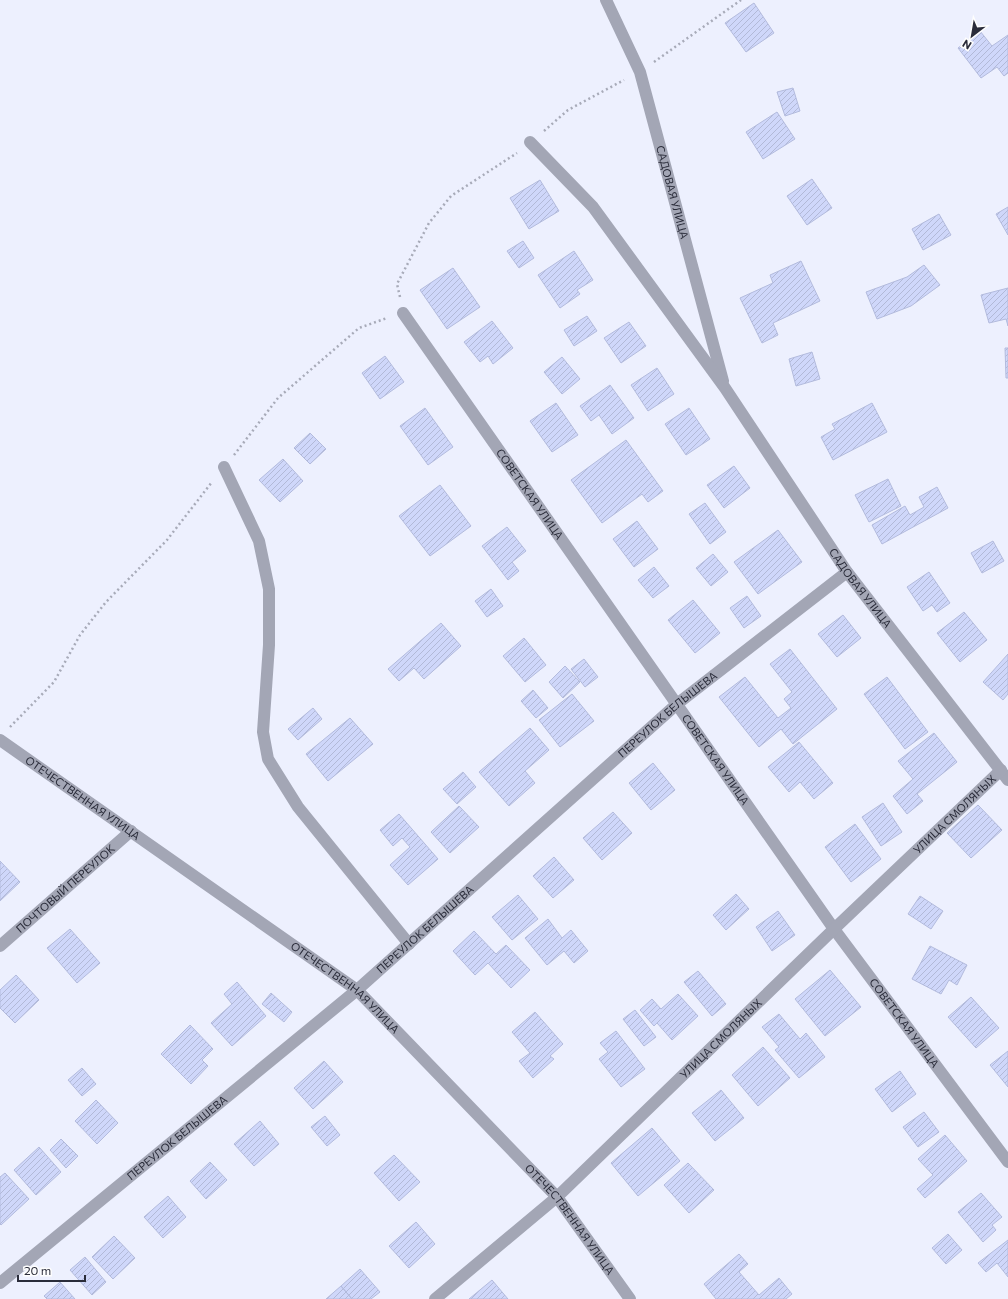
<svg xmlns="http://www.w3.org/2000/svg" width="1008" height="1299" font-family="Commissioner,sans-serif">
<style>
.building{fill:url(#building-hatch);stroke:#b3bbdd}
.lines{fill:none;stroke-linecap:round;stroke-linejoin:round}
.path{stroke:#a8abb9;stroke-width:2.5;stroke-dasharray:2 3;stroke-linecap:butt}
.lane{stroke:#a3a6b5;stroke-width:12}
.street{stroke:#a3a6b5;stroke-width:12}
.labels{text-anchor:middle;stroke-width:3;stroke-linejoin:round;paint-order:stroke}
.street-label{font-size:11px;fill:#2a2c3a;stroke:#fefefe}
</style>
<defs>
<pattern id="building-hatch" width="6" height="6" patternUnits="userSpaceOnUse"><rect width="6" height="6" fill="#cfd7fa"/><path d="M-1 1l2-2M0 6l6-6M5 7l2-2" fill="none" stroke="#b2b9d7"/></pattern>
</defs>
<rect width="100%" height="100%" fill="#edf0fe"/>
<!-- building -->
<path class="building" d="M754 3 774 33 746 52 725 23Z
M980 31 992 46 1008 35V73L1004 76 997 67 981 78 958 48Z
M793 88 800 111 785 116 777 92Z
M777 112 795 139 763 159 746 132Z
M812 179 832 208 807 225 787 196Z
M540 180 559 211 529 229 510 198Z
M1008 207V235L996 214Z
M939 214 951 235 923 250 912 229Z
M523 241 534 258 519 268 507 251Z
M574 251 593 280 577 290 580 294 560 308 538 275Z
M801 261 820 301 773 323 778 335 762 343 740 298 773 283 770 275Z
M924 265 940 285 911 306 877 319 866 292 907 277Z
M453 268 480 307 447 329 420 290Z
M1008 288V326L1006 319 989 323 981 295Z
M587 316 597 331 574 346 564 330Z
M492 321 513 348 493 364 488 356 480 362 464 342Z
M629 322 646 346 621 363 604 338Z
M1005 348H1008V378H1006Z
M812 352 820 379 796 386 789 359Z
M385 356 404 382 380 399 362 373Z
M562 357 580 379 562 394 544 372Z
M657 368 674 394 648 411 631 385Z
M610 385 634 418 612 434 599 415 591 421 580 406Z
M556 403 578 435 552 452 530 421Z
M872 403 887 432 833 460 821 437 835 429 832 424Z
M425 408 453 447 428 465 400 426Z
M689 408 710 439 686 455 665 424Z
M310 433 326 449 310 464 294 448Z
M626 440 663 491 648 502 642 494 602 523 571 480Z
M283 459 303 481 280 502 259 480Z
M734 466 750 488 724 508 707 485Z
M888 479 901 506 869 522 855 495Z
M440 485 471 526 430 556 399 516Z
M937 487 948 508 882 544 872 525 905 506 910 515 924 507 919 497Z
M705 503 726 532 710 544 689 514Z
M637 521 658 549 634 567 613 539Z
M507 527 526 551 512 562 519 571 508 580 482 546Z
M778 530 802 562 758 594 734 562Z
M993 541 1004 561 982 573 971 553Z
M713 554 728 572 711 586 696 568Z
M654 567 669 586 653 598 638 580Z
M929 572 950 603 937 612 932 605 923 611 907 587Z
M491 589 503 606 487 617 475 601Z
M747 596 761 616 744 628 730 608Z
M693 600 720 633 695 653 668 620Z
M964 612 987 640 960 662 937 633Z
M843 615 861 638 837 657 818 634Z
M441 623 461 646 424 679 414 668 399 681 388 669Z
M524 638 546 665 525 682 503 656Z
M790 649 837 709 793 744 781 729 759 747 719 697 745 677 778 718 791 708 784 699 792 692 770 664Z
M1008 654V694L1003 700 983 682Z
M584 659 598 677 585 687 571 669Z
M565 666 580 682 563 698 549 682Z
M887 677 928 732 905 749 864 694Z
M533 690 548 708 536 718 521 701Z
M572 694 594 721 560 747 539 720Z
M313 708 322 719 298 740 288 729Z
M350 718 373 744 328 781 306 754Z
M530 728 549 750 525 771 535 783 509 806 479 772Z
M934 733 957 762 917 794 923 801 907 814 893 796 913 779 898 761Z
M799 742 833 783 814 799 800 782 789 792 768 767Z
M653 763 675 790 651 810 629 783Z
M463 772 476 787 457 804 443 789Z
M883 803 902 832 881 846 862 817Z
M978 805 1002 830 971 858 947 833Z
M459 806 479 827 450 853 431 832Z
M613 812 632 833 602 860 583 838Z
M399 814 438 859 408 885 390 865 410 847 402 838 393 846 380 830Z
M855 824 881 859 851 882 825 847Z
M554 857 574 880 553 898 533 876Z
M0 861 20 882 0 901Z
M736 894 749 909 726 930 713 915Z
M518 895 538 919 512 940 492 917Z
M920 896 943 911 931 929 908 914Z
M778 911 795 935 772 951 756 927Z
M548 919 562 938 571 930 588 951 574 963 564 951 547 965 525 938Z
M70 929 100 963 77 983 47 948Z
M474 931 496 954 506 945 530 970 511 988 488 963 475 975 453 951Z
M930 946 967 965 957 985 949 980 941 994 912 979Z
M830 970 861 1007 825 1036 795 999Z
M698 971 726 1004 712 1016 684 982Z
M16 975 39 1000 15 1023 0 1008V990Z
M237 982 266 1016 232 1046 211 1023 232 1004 224 994Z
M271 993 292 1012 284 1022 262 1004Z
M678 994 698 1016 672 1040 657 1023 654 1026 640 1010 652 999 661 1009Z
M971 997 999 1028 976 1048 948 1017Z
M635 1010 656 1037 644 1046 623 1019Z
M535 1012 563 1044 550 1056 554 1059 533 1078 519 1061 530 1053 512 1032Z
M779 1014 800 1039 806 1033 825 1057 799 1078 775 1050 779 1047 762 1027Z
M190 1025 213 1049 202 1060 208 1066 191 1084 161 1054Z
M616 1031 645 1069 621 1087 599 1059 608 1052 600 1043Z
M763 1047 790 1078 758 1106 732 1075Z
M1008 1051V1087L990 1065Z
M324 1061 343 1082 313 1109 294 1088Z
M82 1068 96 1084 82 1096 68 1080Z
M900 1071 916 1094 892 1112 875 1089Z
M721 1090 744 1118 715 1141 692 1113Z
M96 1100 118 1123 97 1144 75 1121Z
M924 1112 939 1132 918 1147 903 1127Z
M325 1116 340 1135 327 1146 311 1127Z
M260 1121 279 1144 254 1166 234 1144Z
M652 1128 680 1161 638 1196 611 1163Z
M945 1135 967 1161 925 1198 917 1189 933 1175 918 1159Z
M61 1139 78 1156 66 1168 50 1150Z
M39 1147 61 1172 36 1195 14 1170Z
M394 1155 420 1182 399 1201 374 1173Z
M210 1162 227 1180 206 1199 190 1181Z
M688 1163 714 1190 689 1213 664 1185Z
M5 1173 29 1199 1 1225 0 1224V1177Z
M981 1193 1002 1217 992 1225 996 1230 983 1242 958 1212Z
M168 1196 186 1217 163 1238 144 1217Z
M416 1222 435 1244 409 1268 389 1246Z
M948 1234 962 1250 946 1264 932 1248Z
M114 1236 135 1258 113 1279 92 1257Z
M1008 1240V1277L997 1263 986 1272 978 1263Z
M739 1254 748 1264 739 1272 759 1295 779 1278 792 1294 786 1299H716L704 1284Z
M85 1257 106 1282 92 1295 70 1270Z
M360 1269 380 1292 371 1299H352L341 1286Z
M492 1280 508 1299H469Z
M60 1282 75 1299H47L44 1296Z
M341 1286 352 1299H326Z"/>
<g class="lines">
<!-- path -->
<path class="path" d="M654 62 741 0
M544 131 568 110 624 80
M400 297 397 284 429 223 451 196 517 153
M234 455 278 398 359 328 387 318
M10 727 54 682 80 635 106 602 167 540 212 482"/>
<!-- lane -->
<path class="lane" d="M224 467 259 541 269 589V645L263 732 268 759 298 807 409 944"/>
<!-- street -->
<g class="street">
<path id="s1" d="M606 0 640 72 723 381"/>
<path id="s2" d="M530 142 593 207 725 388 847 572 1008 780"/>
<path id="s3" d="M403 313 834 929 1008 1162"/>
<path id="s4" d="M0 740 357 990 557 1197 630 1299"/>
<path id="s5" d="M0 946 131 831"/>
<path id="s6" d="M0 1283 357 990 677 704 847 572"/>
<path id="s7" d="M435 1299 557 1197 834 929 1001 770"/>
</g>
</g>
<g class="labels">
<!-- street labels -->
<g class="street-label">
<text dy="4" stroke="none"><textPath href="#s1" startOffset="204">САДОВАЯ УЛИЦА</textPath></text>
<text dy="4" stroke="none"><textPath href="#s3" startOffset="221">СОВЕТСКАЯ УЛИЦА</textPath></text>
<text dy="4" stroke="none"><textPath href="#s2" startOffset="556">САДОВАЯ УЛИЦА</textPath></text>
<text dy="4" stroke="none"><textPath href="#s6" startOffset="877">ПЕРЕУЛОК БЕЛЫШЕВА</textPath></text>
<text dy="4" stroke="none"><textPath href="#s3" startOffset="545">СОВЕТСКАЯ УЛИЦА</textPath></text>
<text dy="4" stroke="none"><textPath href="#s4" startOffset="101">ОТЕЧЕСТВЕННАЯ УЛИЦА</textPath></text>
<text dy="4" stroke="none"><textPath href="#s7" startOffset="711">УЛИЦА СМОЛЯНЫХ</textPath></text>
<text dy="4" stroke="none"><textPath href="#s5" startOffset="87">ПОЧТОВЫЙ ПЕРЕУЛОК</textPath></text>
<text dy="4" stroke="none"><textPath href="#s6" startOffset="553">ПЕРЕУЛОК БЕЛЫШЕВА</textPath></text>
<text dy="4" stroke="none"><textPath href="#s4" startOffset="425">ОТЕЧЕСТВЕННАЯ УЛИЦА</textPath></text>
<text dy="4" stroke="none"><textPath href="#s3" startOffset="869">СОВЕТСКАЯ УЛИЦА</textPath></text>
<text dy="4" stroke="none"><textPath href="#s7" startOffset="387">УЛИЦА СМОЛЯНЫХ</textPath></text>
<text dy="4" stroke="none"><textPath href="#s6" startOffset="229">ПЕРЕУЛОК БЕЛЫШЕВА</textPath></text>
<text dy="4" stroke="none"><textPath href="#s4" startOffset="749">ОТЕЧЕСТВЕННАЯ УЛИЦА</textPath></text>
</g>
</g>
<!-- north arrow -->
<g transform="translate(972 36) rotate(211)" stroke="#fefefe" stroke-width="3" paint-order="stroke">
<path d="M0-3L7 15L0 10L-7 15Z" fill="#2a2c3a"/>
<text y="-6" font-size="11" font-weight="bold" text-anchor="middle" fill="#2a2c3a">N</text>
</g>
<!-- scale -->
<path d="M18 1275v6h67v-6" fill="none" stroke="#2a2c3a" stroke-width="2"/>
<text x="24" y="1275" font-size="12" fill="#2a2c3a" stroke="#fefefe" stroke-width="3" paint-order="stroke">20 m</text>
</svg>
